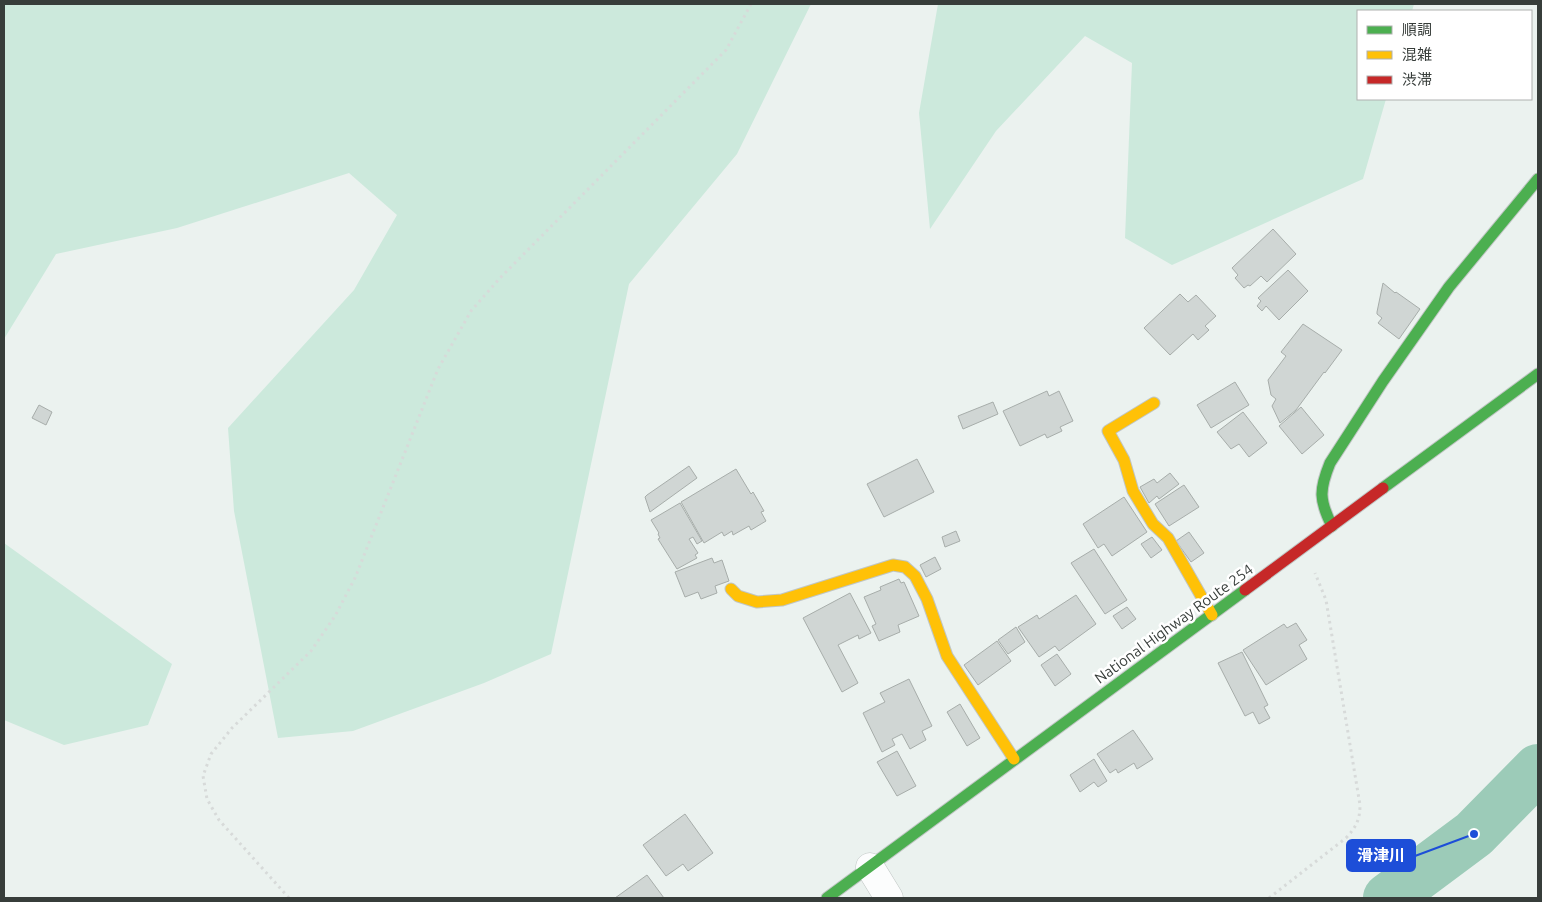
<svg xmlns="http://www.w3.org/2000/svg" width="1542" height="902" font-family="Ubuntu,'Noto Sans JP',sans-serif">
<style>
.green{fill:#cce9dc}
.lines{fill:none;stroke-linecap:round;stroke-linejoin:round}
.river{stroke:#9ccbb8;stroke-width:50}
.building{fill:#d0d6d4;stroke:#a7adaa}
.street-casing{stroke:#c0c6c4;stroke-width:29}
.fast-casing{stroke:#c0c6c4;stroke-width:13}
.slow-casing{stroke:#c0c6c4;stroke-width:13}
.jam-casing{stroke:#c0c6c4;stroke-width:13}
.path{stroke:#d7dad9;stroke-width:3;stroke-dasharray:2.5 4;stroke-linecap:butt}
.street{stroke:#fcfdfd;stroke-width:28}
.fast{stroke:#4caf50;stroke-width:11}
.slow{stroke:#ffc107;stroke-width:11}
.jam{stroke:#c62828;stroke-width:11}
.labels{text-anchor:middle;stroke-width:5;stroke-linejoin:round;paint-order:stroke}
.street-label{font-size:15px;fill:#373d3a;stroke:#fff}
.leader{fill:none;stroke:#1d4ed8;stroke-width:2}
.callout-dot{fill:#1d4ed8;stroke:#fff;stroke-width:2}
.callout{fill:#1d4ed8;stroke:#1d4ed8;stroke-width:2}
.callout-label{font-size:16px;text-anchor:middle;font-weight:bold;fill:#fff}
</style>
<rect width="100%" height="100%" fill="#ebf2ef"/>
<!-- green -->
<path class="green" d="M4 4H811L737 154 629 284 551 654 484 683 353 731 278 738 234 511 228 428 354 290 397 215 349 173 177 228 56 254 4 339Z
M938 4H1414L1412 11H1358V99H1386L1363 179 1172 265 1125 238 1132 63 1085 36 996 131 930 229 919 113Z
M4 543 172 664 148 725 64 745 4 720Z"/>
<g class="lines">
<!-- river -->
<path class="river" d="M1388 898 1474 834 1538 769"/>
</g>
<!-- building -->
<path class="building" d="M1273 229 1296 254 1267 282 1261 276 1250 286 1248 285 1244 288 1235 278 1238 275 1232 268Z
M1288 270 1308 291 1279 320 1266 306 1262 311 1257 306 1261 301 1258 298Z
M1383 283 1395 293 1396 292 1420 309 1399 339 1378 323 1382 318 1377 314V312Z
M1180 294 1188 302 1196 295 1216 316 1205 326 1209 330 1198 340 1193 334 1170 355 1144 328Z
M1303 324 1342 350 1325 373 1324 372 1296 410 1280 423 1272 406 1276 399 1271 395 1268 380 1286 356 1281 352Z
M1235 382 1249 405 1211 428 1197 405Z
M1047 391 1049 396 1059 391 1073 421 1060 427 1062 431 1047 438 1045 434 1020 446 1003 411Z
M993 402 998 414 963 429 958 416Z
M39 405 52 412 46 425 32 418Z
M1301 407 1324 435 1302 454 1279 426Z
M1243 412 1267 443 1249 457 1239 444 1231 449 1217 432Z
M917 459 934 492 884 517 867 484Z
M689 466 697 478 650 512 645 497 647 495Z
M736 469 751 494 753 492 764 511 761 512 766 521 751 530 749 526 733 535 732 531 724 536 722 532 704 543 681 502Z
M1170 473 1179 484 1159 499 1157 496 1149 503 1140 487 1154 479 1157 483Z
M1184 485 1199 507 1169 526 1155 504Z
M1124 497 1147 532 1112 556 1104 544 1098 548 1083 524Z
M680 503 702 541 697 544 693 537 689 539 698 553 695 555 697 558 677 569 658 539 660 538 658 534 659 533 651 520Z
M956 531 960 541 945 547 942 537Z
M1189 532 1204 553 1191 562 1176 541Z
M1152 537 1162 550 1151 558 1141 544Z
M1094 549 1127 600 1105 614 1071 563Z
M935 557 941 569 926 577 920 565Z
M712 558 714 563 722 560 729 581 715 586 717 593 701 599 698 592 685 597 675 572Z
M899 579 901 583 904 582 919 616 898 625 900 632 879 641 872 626 876 624 864 597 881 590 880 587Z
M850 593 871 633 859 639 858 635 838 645 858 683 842 692 803 618Z
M1076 595 1096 624 1059 651 1055 646 1039 657 1018 627 1037 615 1039 619Z
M1127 607 1136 619 1122 629 1113 616Z
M1296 623 1307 640 1299 645 1307 659 1266 685 1243 650 1284 624 1287 628Z
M1016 627 1025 642 1008 654 998 640Z
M997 641 1011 661 978 685 964 665Z
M1242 652 1268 705 1264 707 1270 718 1259 724 1253 712 1245 716 1218 663Z
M1057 654 1071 674 1055 686 1041 665Z
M909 679 932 726 922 731 926 740 910 749 902 734 892 739 895 745 882 752 863 713 885 702 880 693Z
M960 704 980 738 967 746 947 712Z
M1133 730 1153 759 1137 769 1134 763 1118 773 1116 769 1110 773 1097 754Z
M897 751 916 786 897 796 877 762Z
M1094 759 1107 781 1098 787 1094 782 1080 792 1070 775Z
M685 814 713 853 688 871 683 864 666 876 643 845Z
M647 875 664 898H615Z"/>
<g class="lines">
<defs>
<path id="street" d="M870 867 889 898"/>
<path id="fast" d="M1383 488 1538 374
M1332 526C1319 500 1319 490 1330 463L1383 381 1449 287 1538 179
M827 898 1245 590"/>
<path id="slow" d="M1154 403 1108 431 1124 460 1133 491 1153 524 1168 538 1212 615
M731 589 738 596 757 602 782 600 893 565 905 567 915 576 927 599 947 656 1014 759"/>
<path id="jam" d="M1245 590 1383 488"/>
</defs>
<!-- street casing -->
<use href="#street" class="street-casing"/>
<!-- fast casing -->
<use href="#fast" class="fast-casing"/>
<!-- slow casing -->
<use href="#slow" class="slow-casing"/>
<!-- jam casing -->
<use href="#jam" class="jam-casing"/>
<!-- path -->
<path class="path" d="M289 898 219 820 207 799 203 776 211 754 232 728 311 651 335 616 355 578 438 369 471 311 500 278 726 50 751 4
M1269 898 1346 838C1356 827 1360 820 1360 805L1326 600 1315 573"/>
<!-- street -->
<use href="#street" class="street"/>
<!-- fast -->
<use href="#fast" class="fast"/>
<!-- slow -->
<use href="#slow" class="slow"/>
<!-- jam -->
<use href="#jam" class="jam"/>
</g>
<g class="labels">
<!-- street labels -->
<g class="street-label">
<text transform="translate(1174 624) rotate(-36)" y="5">National Highway Route 254</text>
</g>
</g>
<!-- callouts -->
<path class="leader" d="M1474 834L1415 856"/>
<circle class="callout-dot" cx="1474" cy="834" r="5"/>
<rect class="callout" x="1347" y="840" width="68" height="31" rx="5"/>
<g class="callout-label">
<text x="1381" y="861">滑津川</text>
</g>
<!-- border -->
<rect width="1542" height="902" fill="none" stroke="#373d3a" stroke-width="10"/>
<!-- legend -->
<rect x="1357" y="10" width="175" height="90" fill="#ffffff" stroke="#afb1b0"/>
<rect x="1367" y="26" width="25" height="8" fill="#4caf50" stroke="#afb1b0"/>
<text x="1402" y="35" font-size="15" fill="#373d3a">順調</text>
<rect x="1367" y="51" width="25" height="8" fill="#ffc107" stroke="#afb1b0"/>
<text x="1402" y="60" font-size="15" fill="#373d3a">混雑</text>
<rect x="1367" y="76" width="25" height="8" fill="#c62828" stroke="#afb1b0"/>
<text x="1402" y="85" font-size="15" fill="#373d3a">渋滞</text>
</svg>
